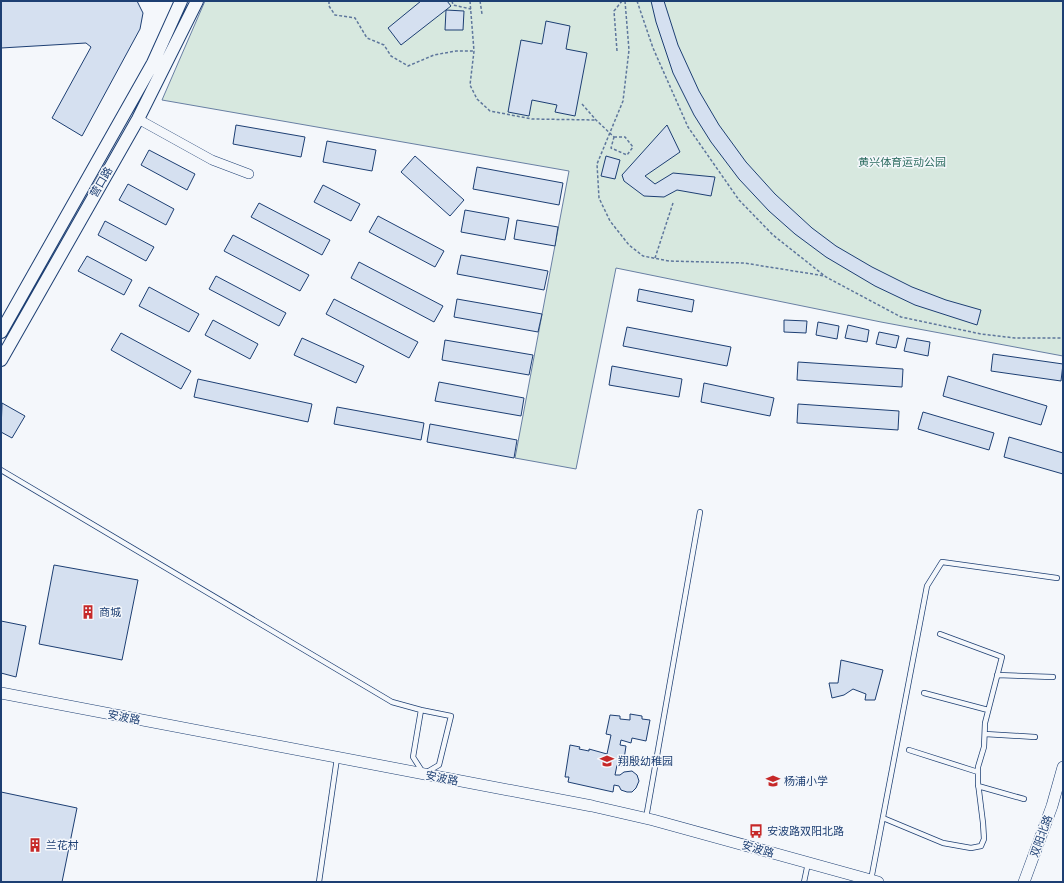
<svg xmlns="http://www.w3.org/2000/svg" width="1064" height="883" font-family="Arial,'Noto Sans SC',sans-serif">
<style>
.green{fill:#d7e8df;stroke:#687fa3}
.building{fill:#d5e0f0;stroke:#1d3f73}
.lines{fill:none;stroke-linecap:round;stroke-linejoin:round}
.service-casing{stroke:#1d3f73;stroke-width:6}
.minor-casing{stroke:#1d3f73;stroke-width:10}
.tertiary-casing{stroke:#1d3f73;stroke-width:12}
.secondary-casing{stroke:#1d3f73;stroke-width:14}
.path{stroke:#5e769c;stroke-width:1.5;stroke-dasharray:3 2;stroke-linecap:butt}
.service{stroke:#f4f7fb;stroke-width:4.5}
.minor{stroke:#f4f7fb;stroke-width:9}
.tertiary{stroke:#f4f7fb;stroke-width:11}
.secondary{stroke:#f4f7fb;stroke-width:12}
.labels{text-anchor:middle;stroke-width:3;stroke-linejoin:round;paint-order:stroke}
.park-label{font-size:11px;fill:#2c6c60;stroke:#f4f7fb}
.street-label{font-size:11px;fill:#1d3f73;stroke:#f4f7fb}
.poi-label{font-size:11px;fill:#1d3f73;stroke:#f4f7fb;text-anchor:start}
</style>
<rect width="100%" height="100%" fill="#f4f7fb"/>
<!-- green -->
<path class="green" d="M205 1H1063V356L881 322 616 268 576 469 515 458 569 171 162 100Z"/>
<!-- building -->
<path class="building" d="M1 1H137L143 13 140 29 82 136 52 118 91 47 86 43 1 48Z
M421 1H447L451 6 401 45 388 28Z
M651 1H664L678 45 699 91 719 125 746 162 775 194 812 228 836 246 872 267 912 287 946 300 981 310 977 325 915 305 875 286 826 257 795 234 769 211 739 179 711 142 694 115 673 73 656 22Z
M446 10 464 11 463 30H445Z
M546 21 570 26 566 49 587 53 575 116 555 112 557 105 532 100 529 116 508 112 521 40 542 44Z
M236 125 305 137 301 157 233 144Z
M667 125 680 152 645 176 655 184 673 173 715 177 711 196 677 190 664 197 644 196 624 181 622 175Z
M327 141 376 150 372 171 323 162Z
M149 150 195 174 187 190 141 165Z
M415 156 464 200 450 216 401 172Z
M606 156 620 160 615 179 601 176Z
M477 167 563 183 559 205 473 189Z
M128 184 174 209 166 225 119 200Z
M323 185 360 204 351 221 314 202Z
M259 203 330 240 322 255 251 217Z
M465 210 509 218 505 240 461 232Z
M378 216 444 251 435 267 369 232Z
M517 220 558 227 555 246 514 239Z
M105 221 154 247 146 261 98 235Z
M233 235 309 275 300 291 224 251Z
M461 255 548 271 544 290 457 274Z
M87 256 132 280 124 295 78 271Z
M359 262 443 306 434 322 351 278Z
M216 276 286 313 279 326 209 289Z
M149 287 199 314 189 332 139 306Z
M639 289 694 300 692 312 637 301Z
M334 299 418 342 409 358 326 314Z
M457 299 542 314 538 332 454 317Z
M213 320 258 344 250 359 205 335Z
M784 320 807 321 806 333 784 332Z
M818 322 839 326 837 339 816 335Z
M848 325 869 330 867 342 845 338Z
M627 327 731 347 727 366 623 346Z
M879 332 899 336 896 348 876 344Z
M121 333 191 371 181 389 111 350Z
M302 338 364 366 356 383 294 355Z
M907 338 930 342 928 356 904 351Z
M445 340 533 355 529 375 442 360Z
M993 354 1063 364 1061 381 991 371Z
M798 362 903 369 902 387 797 380Z
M612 366 682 379 679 397 609 385Z
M948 376 1047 406 1041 425 943 396Z
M198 379 312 404 308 422 194 397Z
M439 382 524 398 521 416 435 401Z
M704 383 774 398 770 416 701 402Z
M2 403 25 416 12 438 1 432Z
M798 404 899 411 898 430 797 423Z
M337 407 424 423 421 440 334 424Z
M923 412 994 433 989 450 918 429Z
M430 424 517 440 514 458 427 442Z
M1009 437 1063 453V474L1004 457Z
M54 565 138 580 122 660 39 644Z
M1 621 26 626 16 677 1 673Z
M841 660 883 670 875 700H865L866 694 853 689 844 695 832 698 829 683H838Z
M630 714 642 716V719L650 720 646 741 632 738 631 743 621 740 620 745 626 746 623 766 617 765 615 775H620L624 772 632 771 637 775 639 781 636 788 632 792H627L621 790 619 786 614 785 613 792 568 782 569 777H565L570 745 580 747 579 749 589 751V749L607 754 611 735 606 734 610 715 620 716V719L630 720Z
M1 792 77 808 62 882H1Z"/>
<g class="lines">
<defs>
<path id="service" d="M1 470 392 702 421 710 451 716 439 765 427 772
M997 675 1053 677
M924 693 988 710
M421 710 413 757 422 771
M985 734 1035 737
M909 750 978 772
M978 786 1024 799
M646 818 700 512
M883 818 943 843 971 848 981 846 984 839 983 823 978 783V767L984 747 985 723 1002 657 940 634
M871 880 927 586 942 562 1057 578
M319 882 337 758
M804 882 808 863"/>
<path id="minor" d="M138 119 212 160 249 174"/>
<path id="tertiary" d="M1 693 592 806 653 820 878 882
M1024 882 1052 806 1063 767"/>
<path id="secondary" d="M1 332 153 63 181 1
M1 360 138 119 197 1"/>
</defs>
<!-- service casing -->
<use href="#service" class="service-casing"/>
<!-- minor casing -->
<use href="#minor" class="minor-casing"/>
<!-- tertiary casing -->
<use href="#tertiary" class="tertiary-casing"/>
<!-- secondary casing -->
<use href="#secondary" class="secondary-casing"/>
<!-- path -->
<path class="path" d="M329 1V6L335 15 355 18 367 38 384 45 391 56 408 66 434 55 456 51H474
M452 1 453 5 471 9
M470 1 474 51 470 85 477 99 490 111 532 119 596 120
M480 1 482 14
M625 1 629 50 623 101 597 164 599 198 610 221 629 245 643 256 669 261 744 263 825 276
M637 1 653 48 688 127 739 200 773 235 826 277 901 317 981 334 1015 338H1063
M617 51 614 11 622 1
M582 104 596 120 614 137
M614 137H625L633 147 627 155 611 148Z
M655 258 673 203"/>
<!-- service -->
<use href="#service" class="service"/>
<!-- minor -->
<use href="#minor" class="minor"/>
<!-- tertiary -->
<use href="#tertiary" class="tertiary"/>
<!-- secondary -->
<use href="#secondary" class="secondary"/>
</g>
<!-- icons -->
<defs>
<symbol id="building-bare" viewBox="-9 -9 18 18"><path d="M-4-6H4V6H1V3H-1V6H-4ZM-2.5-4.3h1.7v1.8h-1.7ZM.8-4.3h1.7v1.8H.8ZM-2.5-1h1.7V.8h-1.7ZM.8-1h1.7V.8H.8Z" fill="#c62828" stroke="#f4f7fb" stroke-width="2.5" paint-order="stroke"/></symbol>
<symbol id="school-bare" viewBox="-9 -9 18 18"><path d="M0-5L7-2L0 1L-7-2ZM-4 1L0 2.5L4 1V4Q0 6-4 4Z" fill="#c62828" stroke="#f4f7fb" stroke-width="2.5" paint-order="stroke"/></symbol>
<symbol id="bus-bare" viewBox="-9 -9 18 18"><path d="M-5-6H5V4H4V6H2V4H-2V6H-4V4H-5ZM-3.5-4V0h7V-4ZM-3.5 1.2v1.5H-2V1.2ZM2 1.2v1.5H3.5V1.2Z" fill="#c62828" stroke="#f4f7fb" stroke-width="2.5" paint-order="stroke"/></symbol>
</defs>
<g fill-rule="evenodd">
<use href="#building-bare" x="78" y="602" width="20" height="20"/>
<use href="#school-bare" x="597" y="751" width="20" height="20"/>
<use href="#school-bare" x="763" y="771" width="20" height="20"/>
<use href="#bus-bare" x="746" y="821" width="20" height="20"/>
<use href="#building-bare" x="25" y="835" width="20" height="20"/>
</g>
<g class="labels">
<!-- park labels -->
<g class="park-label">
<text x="902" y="166">黄兴体育运动公园</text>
</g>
<!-- street labels -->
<g class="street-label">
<text transform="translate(101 182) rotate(-60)" y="4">营口路</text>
<text transform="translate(124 717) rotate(11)" y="4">安波路</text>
<text transform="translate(442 778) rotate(11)" y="4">安波路</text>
<text transform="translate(1041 836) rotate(-70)" y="4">双阳北路</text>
<text transform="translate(758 849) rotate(16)" y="4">安波路</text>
</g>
<!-- poi labels -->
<g class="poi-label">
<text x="99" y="616">商城</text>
<text x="618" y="765">翔殷幼稚园</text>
<text x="784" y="785">杨浦小学</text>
<text x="767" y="835">安波路双阳北路</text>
<text x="46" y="849">兰花村</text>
</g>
</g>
<!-- border -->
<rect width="1064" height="883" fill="none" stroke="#1d3f73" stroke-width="4"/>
</svg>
